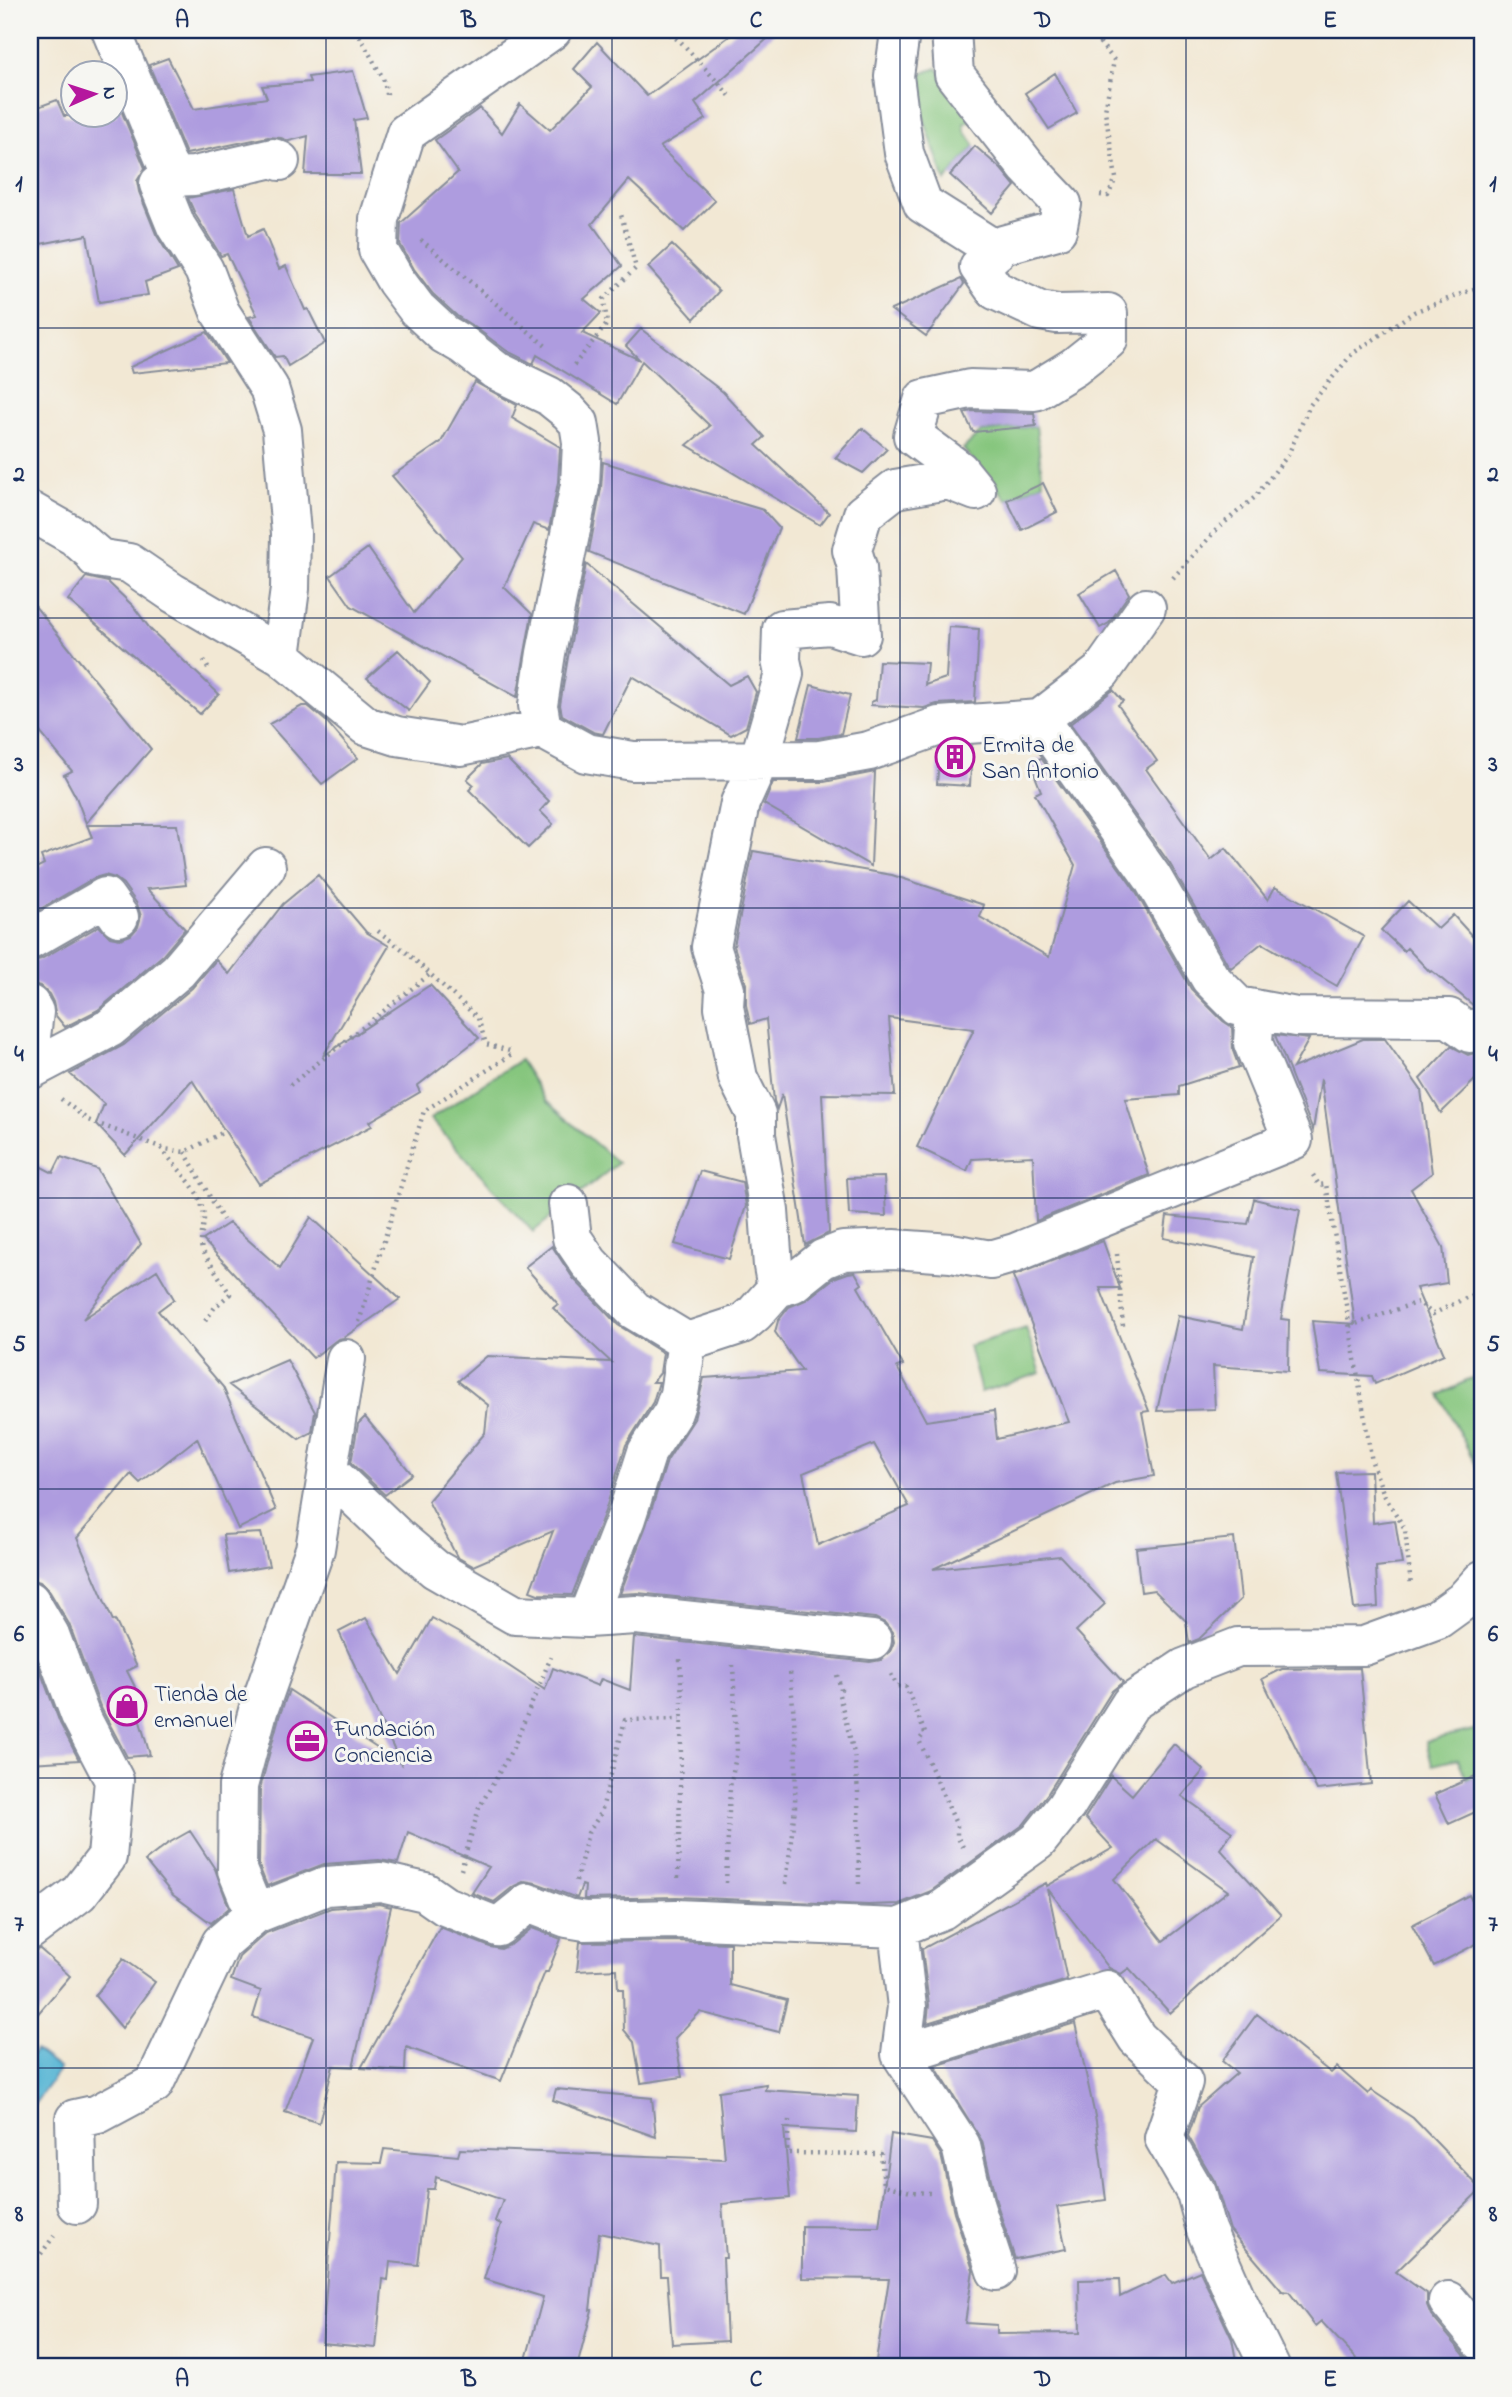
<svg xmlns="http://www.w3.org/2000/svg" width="1512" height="2397" font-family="'Indie Flower',sans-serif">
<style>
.green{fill:#86c67e;stroke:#507a6e;stroke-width:2}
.water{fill:#56b5d4;stroke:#387299;stroke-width:2}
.building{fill:#ae9cdf;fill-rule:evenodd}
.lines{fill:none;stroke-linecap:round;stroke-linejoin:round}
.minor-casing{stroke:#868c99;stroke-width:42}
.path{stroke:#868c99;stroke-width:4.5;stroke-dasharray:2 5;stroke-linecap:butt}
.minor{stroke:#fff;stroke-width:38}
.grid{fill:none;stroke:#1b2f5e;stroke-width:2;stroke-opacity:0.55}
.labels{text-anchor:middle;stroke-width:6;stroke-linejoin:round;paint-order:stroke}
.poi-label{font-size:23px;fill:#1b2f5e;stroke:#f6f6f2;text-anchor:start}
.neatline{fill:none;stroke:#1b2f5e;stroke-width:2.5}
.grid-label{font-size:23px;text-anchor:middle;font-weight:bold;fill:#1b2f5e}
</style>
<rect width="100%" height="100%" fill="#f6f6f2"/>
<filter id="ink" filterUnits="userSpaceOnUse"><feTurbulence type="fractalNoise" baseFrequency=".0143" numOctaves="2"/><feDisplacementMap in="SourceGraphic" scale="14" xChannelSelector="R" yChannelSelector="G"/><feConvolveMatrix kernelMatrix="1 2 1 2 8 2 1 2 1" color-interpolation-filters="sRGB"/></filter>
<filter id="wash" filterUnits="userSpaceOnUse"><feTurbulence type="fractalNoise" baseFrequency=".00686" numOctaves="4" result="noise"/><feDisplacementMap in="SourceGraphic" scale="28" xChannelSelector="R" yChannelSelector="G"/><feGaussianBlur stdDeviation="1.57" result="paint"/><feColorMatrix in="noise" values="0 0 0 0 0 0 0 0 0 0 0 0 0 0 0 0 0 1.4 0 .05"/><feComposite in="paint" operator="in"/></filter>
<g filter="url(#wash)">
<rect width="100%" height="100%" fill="#f2e8d4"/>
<!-- green -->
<path class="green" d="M937 68 972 121 964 123 965 131 975 146 945 181 910 78Z
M1036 426 1043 483 1007 500 963 449 981 432Z
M520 1060 546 1101 618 1163 533 1232 430 1119Z
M1026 1328 1041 1373 981 1392 969 1346Z
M1482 1373V1472L1480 1473 1440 1395Z
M1482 1728V1773L1467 1780 1458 1759 1432 1765 1426 1741Z"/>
<!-- water -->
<path class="water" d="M35 2050 60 2069 30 2110V2057Z"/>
<g id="blocks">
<!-- building -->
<path class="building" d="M738 30 776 31 695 103 706 119 660 147 715 201 684 231 629 180 592 224 622 266 584 299 601 313 582 333 640 360 626 346 641 329 723 392 765 437 756 445 829 513 820 525 687 445 710 426 642 361 617 404 537 355 533 364 507 351 476 328 457 316 433 294 414 269 400 244 401 223 458 172 435 140 480 108 502 133 520 104 550 130 592 87 574 69 597 42 647 96Z
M168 58 194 109 267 98 262 86 310 82 308 77 353 71 367 118 354 120 361 174H305L308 136 289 141 281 138 268 137 186 154 149 65Z
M1055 73 1077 113 1049 129 1025 93Z
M116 98 145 168 137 181 139 192 156 234 178 270 145 282 148 295 99 302 87 235 30 246V110L57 100 64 116H116Z
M975 146 1001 169 1015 186 992 213 950 175Z
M234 189 248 236 263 229 279 269 286 266 305 310 308 309 325 343 288 366 283 356 275 357 249 317 257 315 227 254 221 256 196 216 188 198Z
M672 245 719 291 694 319 648 267Z
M961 279 964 284 926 336 891 310Z
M207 332 227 363 132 373 130 367Z
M475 382 517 405 512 418 560 447 558 482 549 530 533 524 504 587 532 614 517 697 351 606 330 576 368 548 414 613 462 557 392 476 441 442Z
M972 411 1034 413 1036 426 973 432 964 413Z
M862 428 887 449 863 473 835 458Z
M603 462 763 510 779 528 744 614 589 552 601 489Z
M1043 483 1057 512 1022 530 1007 500Z
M586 564 729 685 747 676 756 692 746 727 731 735 632 676 603 734 593 732 562 715 560 705 568 657Z
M1116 571 1129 594 1109 623 1100 628 1079 593Z
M86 577 108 582 133 606 151 630 219 694 200 714 68 600Z
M30 600 151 749 86 823 76 797 64 775 72 771 30 720Z
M949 627 979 629 975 702 937 704 924 708 871 705V702L876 700 879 661 927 663 925 685 946 678Z
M398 650 430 682 409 711 367 678Z
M811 685 850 695 841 734 818 738H798Z
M1113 690 1123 701 1118 705 1157 761 1146 769 1211 860 1226 848 1268 900 1275 887 1364 937 1337 986 1262 943 1231 968 1228 965 1170 864 1070 724Z
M302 706H308L327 722 358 758 322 784 269 724Z
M972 746 970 786 937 784 940 749Z
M1041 758 1134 889 1191 989 1223 1021 1232 1027 1233 1051 1239 1067 1179 1086V1095L1125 1099 1149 1175 1036 1221 1033 1156 972 1159 967 1171 917 1147 974 1029 889 1018 895 1095 822 1094 829 1233 805 1245 782 1094 777 1109 774 1101 766 1019 750 1024 746 1005V984L734 946 753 851 892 875 984 905 980 917 1049 957 1075 865 1035 794 1041 791 1030 763Z
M507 759 549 801 540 811 553 824 528 848 469 790 474 785 467 779 482 764Z
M875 772 871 866 764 804 773 782H824Z
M87 825H177L186 885 147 889 185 929 163 955 98 1010 65 1027 56 1016 53 1002 49 994 40 986 30 983V962L41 959 99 926 110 937 120 939 131 935 138 927 141 916 137 904 123 884 115 878 105 875 94 878 30 915V871L44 864 41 856 92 837Z
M318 875 366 932 389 946 323 1056 430 985 479 1038 417 1086 420 1092 369 1122 372 1126 259 1184 192 1080 125 1155 96 1124 104 1104 70 1074 124 1045 192 988 216 960 229 974 283 904Z
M1408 901 1438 929 1453 915 1482 947V1004L1474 1006 1432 971 1430 972 1407 948 1404 951 1381 930Z
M1275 1035 1309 1039 1293 1068 1363 1039H1385L1421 1090 1432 1173 1411 1189 1443 1247 1447 1283 1416 1288 1444 1354 1375 1384 1372 1376 1320 1373 1312 1321 1355 1324 1321 1079 1313 1130Z
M1451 1046 1468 1055 1482 1051V1073L1441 1113 1420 1079Z
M61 1157 97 1169 141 1244 83 1319 157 1270 174 1299 158 1311 223 1387 276 1510 238 1529 197 1438 140 1483 131 1474 77 1538 113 1621 115 1620 137 1666 127 1671 144 1705 136 1708 150 1755 127 1757 100 1706 69 1624 48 1589 40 1582 30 1579V1161L53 1173Z
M700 1171 742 1182 746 1206 729 1259 675 1244Z
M884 1177 886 1216 849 1214 847 1178Z
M1254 1199 1300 1210 1281 1319 1289 1320 1288 1371 1213 1366 1215 1409 1157 1411 1178 1316 1243 1329 1254 1257 1164 1238 1167 1216 1248 1224Z
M311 1217 400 1299 343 1338 338 1339 313 1358 203 1240 229 1223 280 1268Z
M1103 1241 1120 1288H1100L1149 1411 1142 1412 1154 1476 1115 1483 933 1569 1060 1556 1105 1604 1076 1631 1123 1682 1112 1691 1048 1793 1023 1825 931 1891 899 1904 868 1905 677 1897 587 1899H584L585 1886 582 1885 577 1898 536 1883 525 1881 514 1886 494 1902 472 1893 489 1867 408 1832 398 1863 379 1860 324 1864 267 1886 259 1866 260 1789 279 1717 289 1690 401 1764 339 1632 366 1618 400 1674 432 1618 459 1633 545 1690 553 1668 598 1686 601 1679 630 1690 634 1637 870 1662 881 1660 890 1652 894 1642 892 1632 885 1623 875 1618 638 1593 620 1594 646 1526 667 1461 694 1419 704 1378 802 1371 775 1332 778 1321 789 1307 806 1300 834 1278 848 1273 855 1272 862 1284 858 1287 903 1365 897 1367 926 1421 994 1411 997 1439 1069 1422 1013 1276ZM874 1444 909 1506 818 1545 803 1473Z
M552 1246 573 1278 618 1325 663 1353 660 1373 653 1382H659L653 1402 626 1445 605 1511 572 1595 538 1594 530 1591 553 1531 473 1566 457 1557 428 1501 485 1433 488 1405 458 1381 487 1356 611 1362 553 1308 558 1304 525 1267Z
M287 1360 315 1412 312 1432 299 1439 229 1385Z
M365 1417 412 1474 385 1495 351 1463 358 1424Z
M1371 1471 1373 1523 1395 1520 1402 1564 1376 1567 1378 1607 1354 1609 1336 1472Z
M261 1533 269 1566 229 1573 223 1535Z
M1234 1538 1241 1599 1199 1639 1189 1643 1186 1621 1154 1590 1141 1592 1136 1548Z
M30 1644 60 1723 79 1760 30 1763Z
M1360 1668 1371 1784 1317 1790 1262 1679 1282 1669Z
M1174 1744 1204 1770 1182 1796 1232 1832 1220 1849 1281 1915 1170 2013 1129 1968 1121 1974 1109 1968 1048 1889 1067 1980 927 2023 929 2005 922 1949 1046 1883 1047 1886 1113 1848 1085 1818 1111 1776 1132 1795ZM1156 1839 1228 1891 1163 1941 1114 1879Z
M1482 1773V1809L1449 1824 1435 1794Z
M190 1831 215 1869 229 1908 211 1923 173 1895 145 1861 167 1844Z
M1469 1895 1482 1921V1941L1434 1966 1412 1925Z
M379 1904 391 1907 353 2067 333 2066 319 2123 285 2112 313 2037 253 2017 261 1991 231 1980 239 1957 266 1933 331 1908Z
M440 1927 490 1947 501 1949 512 1944 532 1928 561 1939 548 1972H545L501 2081 406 2047 405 2071 361 2068Z
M676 1941 730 1943V1985L787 2000 779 2032 700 2012 675 2038 682 2077 641 2083 634 2042 624 2030 623 1989H618L617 1969 577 1971 580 1942Z
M40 1949 70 1976 30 2023V1951Z
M123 1959 155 1982 122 2028 95 1996Z
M1257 2014 1331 2073 1337 2067 1368 2094 1371 2090 1413 2118 1481 2189 1396 2272 1427 2294V2305L1431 2315 1465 2356 1474 2362 1482 2363V2367H1364L1321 2321 1315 2326 1289 2292 1282 2291 1230 2230 1215 2182 1188 2136 1198 2107 1237 2073 1222 2061Z
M1075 2023 1096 2121 1106 2200 1057 2207 1066 2249 1015 2259 996 2201 982 2141 935 2066Z
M766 2084 765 2090 858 2096 856 2132 784 2128 790 2198 722 2204 726 2258H723L727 2341 672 2344 667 2276H661L660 2246 599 2233 590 2310H592L577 2367H524L543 2297 484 2279 501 2224 495 2221 503 2200 436 2177 434 2189H427L418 2265 390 2262 388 2280 383 2279 376 2348 322 2343 336 2162 381 2163 384 2149 458 2156 460 2149 725 2159 719 2091Z
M556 2089 652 2098 656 2137 553 2100Z
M891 2134 932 2141 941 2155 954 2212 973 2270 965 2323 997 2325V2334L1080 2333 1079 2280 1119 2279 1120 2297 1166 2275 1172 2283 1200 2271 1232 2339 1237 2365 1185 2367 1184 2361 1103 2367H875L889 2279 802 2278V2226L879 2227Z"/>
</g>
</g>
<g filter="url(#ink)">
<use href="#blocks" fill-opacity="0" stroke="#868c99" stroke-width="2"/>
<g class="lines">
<defs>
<path id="minor" d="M111 30 172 177
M897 30 899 40 894 76 904 153 923 204 997 251
M280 161 273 158 194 176 172 177 159 184 176 226 204 270 220 312 269 388 282 430 291 533 290 589 281 656
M30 511 74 536 96 555V558L129 563 173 593 281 656 366 726 397 736 461 746 542 729 586 753 633 761 820 760 869 751 939 726 1040 719 1101 672 1146 608
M1040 719 1152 877 1210 978 1238 1006 1296 1017 1449 1018 1470 1033 1482 1026
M542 729 538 705 546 653 580 485 582 442 579 423 569 412 549 396 495 370 463 345 444 334 417 309 396 281 378 250 379 219 406 133 552 30
M30 940 105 897 119 917
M30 1005 34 1012 30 1045
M30 1070 110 1028 178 971 266 867
M568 1204 572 1238 589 1263 634 1310 687 1342
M777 1288 793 1283 823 1259 843 1251 894 1249 951 1253 991 1260 1015 1253 1293 1140 1253 1043 1255 1009
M687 1342 742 1324 755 1313 777 1288 773 1266 769 1211 756 1135V1114L738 1078 724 1007 725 990 711 947 740 803 759 761 784 674 781 660 782 629 830 625 861 635 857 567 852 550 863 514 895 489 948 480 976 491 959 470 913 436 924 399 970 389 1035 391 1074 367 1108 340V313L1057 314 1040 311 995 290 979 267 1003 245 1057 230 1062 204 1027 167 954 74 951 30
M328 1471 396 1536 435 1569 515 1615 587 1618 636 1615 872 1640
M30 1601 50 1635 80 1715 114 1780 107 1857 79 1893 30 1930
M587 1618 626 1518 647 1452 673 1412 679 1394 687 1342
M255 1914 237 1870 238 1786 258 1711 315 1549 346 1359
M898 1928 907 2007 901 2054 961 2146 975 2207 996 2271
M901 2054 1107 1990 1137 2038 1183 2082 1164 2138 1196 2193 1206 2230 1235 2296 1270 2367
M77 2204 75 2119 98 2114 154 2084 221 1943 255 1914 326 1886 381 1882 425 1892 445 1906 498 1927 528 1903 567 1918 585 1921 676 1919 898 1928 942 1910 1038 1841 1066 1806 1131 1703 1184 1668 1238 1647 1364 1646 1438 1619 1463 1601 1482 1580
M1448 2301 1482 2342"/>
</defs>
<!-- minor casing -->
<use href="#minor" class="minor-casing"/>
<!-- path -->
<path class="path" d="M356 30 383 78 388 98
M664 30 681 42 732 98
M1100 195 1108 196 1116 178 1105 111 1114 60 1100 43 1109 30
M421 240 547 347
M574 365 607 324 604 299 636 268 620 211
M1173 578 1217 529 1254 498 1288 455 1310 405 1352 354 1414 312 1482 286
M204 660 210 672
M378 931 406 952 478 1018 486 1044 513 1052
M290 1085 429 975
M61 1099 88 1120 165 1149 185 1152 222 1133
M161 1148C177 1170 202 1188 204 1218 204 1229 199 1239 202 1250L230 1294 215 1307 203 1324
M185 1152 223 1220
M1313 1175 1319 1185 1326 1184 1372 1462 1384 1495 1405 1529 1411 1586
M1117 1254 1123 1326
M359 1322 424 1111 514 1053
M1350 1326 1418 1302 1433 1314 1482 1290
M891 1674 897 1686 906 1687 925 1733 919 1740 957 1826V1836L963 1847
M837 1675 841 1689 839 1695 854 1753 858 1791 859 1887
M461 1870 479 1808 514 1746 551 1657
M678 1878 682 1702 680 1659
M576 1881 588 1833 601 1813 625 1720 680 1719
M726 1883 730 1787 737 1751 733 1665
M786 1884 795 1807 796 1743 790 1670
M789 2120 787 2153 881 2154 884 2185 911 2192 930 2193
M30 2262 38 2258 54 2236"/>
<!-- minor -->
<use href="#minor" class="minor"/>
</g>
</g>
<!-- grid -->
<path class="grid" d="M326 30V2367M612 30V2367M900 30V2367M1186 30V2367M30 328H1482M30 618H1482M30 908H1482M30 1198H1482M30 1489H1482M30 1778H1482M30 2068H1482"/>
<!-- icons -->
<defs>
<symbol id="building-ring" viewBox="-11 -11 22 22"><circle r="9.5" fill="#f6f6f2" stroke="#b5179e" stroke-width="1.5"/><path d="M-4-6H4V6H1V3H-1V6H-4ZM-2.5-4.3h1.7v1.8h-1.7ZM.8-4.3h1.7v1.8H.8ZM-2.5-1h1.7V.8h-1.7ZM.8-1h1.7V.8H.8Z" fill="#b5179e"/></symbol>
<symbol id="shop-ring" viewBox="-11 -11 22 22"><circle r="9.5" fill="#f6f6f2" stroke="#b5179e" stroke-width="1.5"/><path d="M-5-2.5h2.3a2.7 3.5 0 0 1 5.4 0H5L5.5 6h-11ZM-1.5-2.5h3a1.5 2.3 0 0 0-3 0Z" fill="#b5179e"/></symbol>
<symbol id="office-ring" viewBox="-11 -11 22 22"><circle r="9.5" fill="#f6f6f2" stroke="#b5179e" stroke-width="1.5"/><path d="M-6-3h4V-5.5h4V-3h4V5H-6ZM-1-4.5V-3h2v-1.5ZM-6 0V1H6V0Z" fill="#b5179e"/></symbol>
</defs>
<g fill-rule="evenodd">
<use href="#building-ring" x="933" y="735" width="44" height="44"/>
<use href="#shop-ring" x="105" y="1684" width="44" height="44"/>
<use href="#office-ring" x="285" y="1719" width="44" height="44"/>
</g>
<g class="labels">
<!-- poi labels -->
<g class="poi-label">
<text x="982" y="752">Ermita de<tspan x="982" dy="26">San Antonio</tspan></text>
<text x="154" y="1701">Tienda de<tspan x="154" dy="26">emanuel</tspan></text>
<text x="334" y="1736">Fundación<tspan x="334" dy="26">Conciencia</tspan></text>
</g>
</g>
<!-- margin -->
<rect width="1512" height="2397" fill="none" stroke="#f6f6f2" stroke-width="77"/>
<!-- north arrow -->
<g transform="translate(94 94) rotate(87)"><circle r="33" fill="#f6f6f2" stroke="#9ea6b7" stroke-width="2"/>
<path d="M0-5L12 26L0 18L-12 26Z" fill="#b5179e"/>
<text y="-10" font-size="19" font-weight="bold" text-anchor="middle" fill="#1b2f5e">N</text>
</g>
<rect x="38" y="38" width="1436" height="2320" class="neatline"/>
<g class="grid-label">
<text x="182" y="27">A</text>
<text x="469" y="27">B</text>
<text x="756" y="27">C</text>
<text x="1043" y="27">D</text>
<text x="1330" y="27">E</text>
<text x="19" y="191">1</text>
<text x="1493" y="191">1</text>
<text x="19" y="481">2</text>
<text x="1493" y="481">2</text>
<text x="19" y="771">3</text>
<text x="1493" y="771">3</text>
<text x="19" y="1061">4</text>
<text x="1493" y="1061">4</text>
<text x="19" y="1351">5</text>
<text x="1493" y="1351">5</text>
<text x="19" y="1641">6</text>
<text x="1493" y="1641">6</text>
<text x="19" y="1931">7</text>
<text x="1493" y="1931">7</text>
<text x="19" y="2221">8</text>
<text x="1493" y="2221">8</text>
<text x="182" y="2386">A</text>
<text x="469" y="2386">B</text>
<text x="756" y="2386">C</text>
<text x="1043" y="2386">D</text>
<text x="1330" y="2386">E</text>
</g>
</svg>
